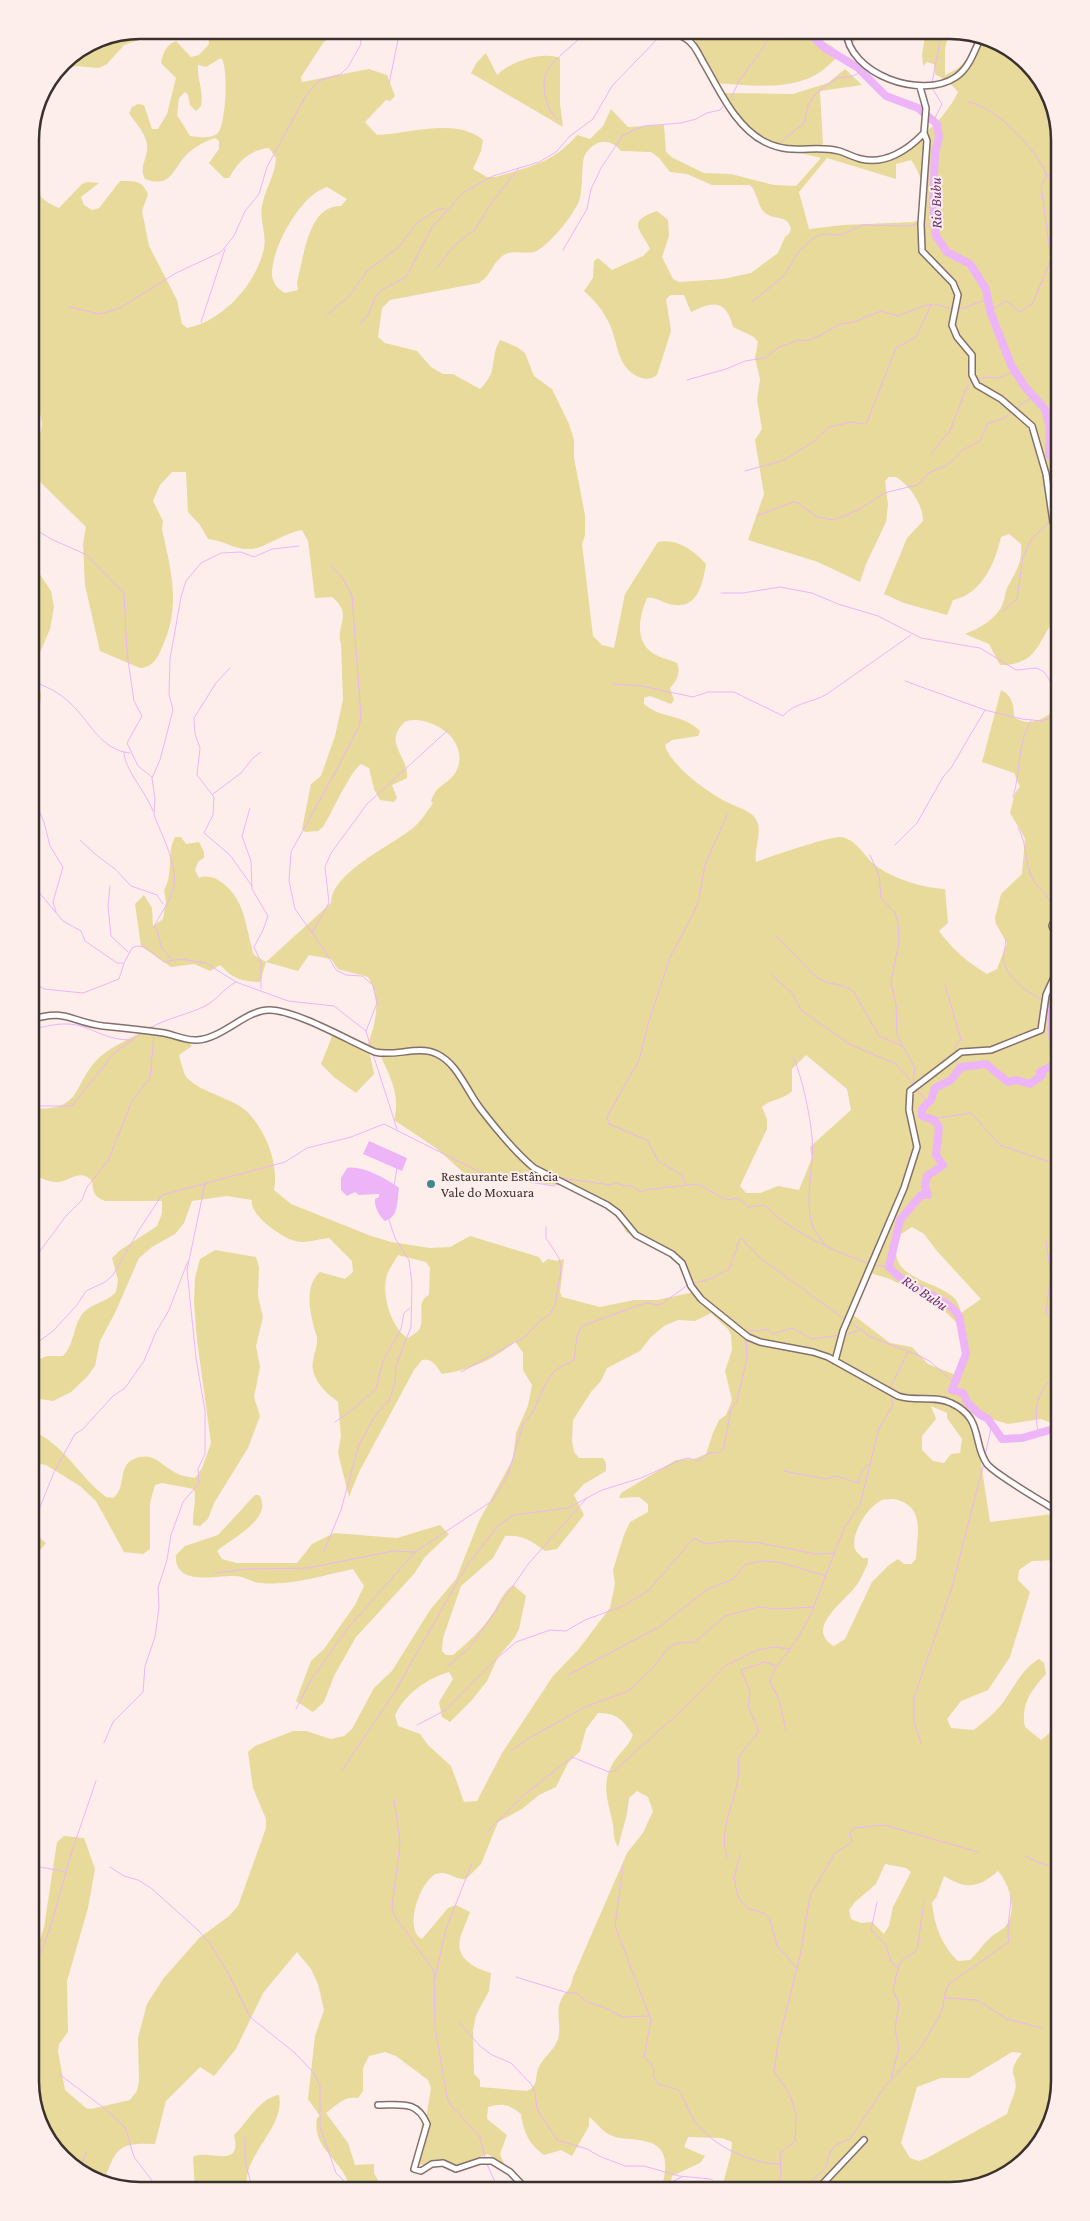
<svg xmlns="http://www.w3.org/2000/svg" width="1090" height="2221" font-family="'Crimson Pro',serif">
<style>
.green{fill:#e7da9a;fill-rule:evenodd}
.water{fill:#edb5f8}
.lines{fill:none;stroke-linecap:round;stroke-linejoin:round}
.stream{stroke:#edb5f8;stroke-width:1}
.river{stroke:#edb5f8;stroke-width:8}
.minor-casing{stroke:#856f6b;stroke-width:8}
.minor{stroke:#fff;stroke-width:5}
.poi-dot{fill:#41898e;stroke:#fdeeeb;stroke-width:2}
.labels{text-anchor:middle;stroke-width:4;stroke-linejoin:round;paint-order:stroke}
.poi-label{font-size:14px;fill:#3a312f;stroke:#fdeeeb;text-anchor:start}
.water-label{font-size:15px;font-style:italic;fill:#6b2977;stroke:#fdeeeb}
.rim{fill:none;stroke:#3a312f;stroke-width:2.5}
</style>
<rect width="100%" height="100%" fill="#fdeeeb"/>
<!-- green -->
<path class="green" d="M140 30H146L142 39 124 45 107 64 99 68 75 66 53 75 62 62 98 38Z
M207 30H337L323 43 301 77 302 82 369 69 387 75 395 96 390 101 386 100 365 122 377 135C408 134 456 117 483 140L481 151 473 169 487 177H495C527 168 555 162 577 135L590 139 603 126 611 109 628 127 664 125 666 152 673 158 704 173 731 174 774 185 796 186 821 158 776 147 754 138 721 93 793 94 828 83 845 69 862 85 820 91 823 146 847 150 859 156 889 160C915 142 944 122 958 92L949 82 935 74 934 64 927 62 923 66 922 54 926 30H950L945 48V75C966 66 969 58 977 38L1017 53 1052 98 1060 140V613C1037 637 1042 665 1000 665L989 644 965 634C980 628 997 619 1003 603 1005 598 1005 593 1007 588 1015 573 1023 562 1021 544L1009 534 1001 537C995 563 982 594 953 600L947 615 904 603 884 594 907 538 923 521C923 505 910 485 896 477H889L885 481 888 505 886 522 866 564 860 582 818 562 748 540 764 494 755 440 762 429 757 400 760 379 755 358 758 342 754 337 733 327C726 299 713 301 691 312L684 295H671L666 299 671 331 657 375C652 379 646 380 639 377 615 367 619 341 608 321 602 309 594 300 584 291L593 278 594 261 598 258 612 270 643 256 650 249C641 229 625 222 657 211L668 220 669 236 662 257 673 279 679 282 723 279 751 273 778 253 785 237 789 234 791 228C786 214 776 221 765 213 757 206 758 193 750 185H712L687 174 670 172 659 158 651 152 621 151C611 139 597 138 586 153 580 161 584 188 579 201 574 215 547 248 534 252 525 254 511 250 504 255 490 265 493 274 479 283L390 300 382 308 378 337 385 343 417 351 431 367 443 374H453L480 389C499 371 489 360 500 340L517 347 525 353 534 376 552 389 569 424 574 440V458L585 515V535L582 544 593 636 602 645 614 648 625 594 658 542C677 538 693 550 706 564 702 588 696 613 666 603 658 600 654 597 647 598 638 619 634 645 658 656 664 659 671 660 677 663 681 672 677 681 670 688L674 700 671 704 650 696 644 698V704C663 720 682 713 700 731L698 736 672 740 665 745C670 765 708 793 727 802 737 808 754 810 758 824 761 836 754 850 756 862 768 857 831 836 841 837 856 839 865 857 876 866 895 879 922 888 945 889L948 923 939 931C954 951 966 961 987 974L997 969 1007 943 996 924 995 918 1001 894 1022 874 1025 838 1010 813 1015 793 1020 787 1014 773 982 762 1001 690C1012 695 1014 706 1014 717 1033 729 1045 717 1060 706V1426L1041 1419 1008 1424 984 1417 973 1410 990 1522 1060 1513V1560L1032 1561 1019 1570 1018 1580 1030 1592 1010 1657 988 1690 961 1701 947 1719 951 1728 974 1730C983 1722 993 1715 1001 1705 1013 1690 1021 1669 1039 1659L1044 1663 1046 1674C1032 1689 1020 1705 1025 1727L1041 1740C1049 1735 1053 1727 1060 1723V2003L1056 2007 1060 2010V2081L1041 2142 992 2183 950 2191H721L731 2154 732 2142 722 2138 688 2137 684 2147 705 2156 700 2163 672 2176 670 2185 676 2191H661C666 2171 672 2146 644 2141 632 2138 621 2140 610 2135 602 2131 596 2122 589 2117V2126L572 2156 561 2150 544 2155C529 2144 524 2133 521 2114 509 2104 503 2103 488 2107L487 2119 507 2135 500 2154 505 2166 488 2154 449 2168 439 2163 419 2165 422 2123 426 2119 431 2088 428 2080 396 2056 385 2052 369 2056 363 2068V2091L358 2098C343 2096 337 2105 326 2113L348 2143 355 2165 374 2164V2173L383 2190 350 2191C347 2161 311 2151 317 2118L320 2116 308 2099 315 2036 324 2010 318 1984 311 1969 297 1952 263 1993 236 2049 214 2076 200 2067 166 2101 155 2144C118 2142 116 2148 104 2181L79 2172 38 2123 30 2081V1969L44 1927 57 1842 64 1836 84 1838 95 1869 88 1908 67 1981 68 2032 59 2044 58 2051 65 2090 86 2108 91 2109 130 2100 137 2091 139 2081 138 2038 147 2004 163 1979 199 1938 228 1917 238 1906 266 1828V1819L253 1788 248 1752 255 1746 293 1731H306L331 1739 344 1736 352 1729 374 1688 392 1671 430 1610 456 1579 479 1521 513 1459 516 1433 528 1406 532 1385 523 1370V1353L515 1341C497 1359 467 1371 442 1374 436 1366 433 1358 422 1360L414 1370 359 1472 349 1497 338 1453 341 1436 338 1402C328 1394 320 1388 315 1376 308 1362 318 1351 317 1338 317 1335 314 1330 314 1327 309 1310 305 1285 320 1272L345 1279 353 1272 352 1261 329 1238C318 1239 306 1244 295 1241 281 1237 249 1215 252 1200L227 1196 192 1201 184 1223 175 1234 152 1247 139 1258 115 1313 100 1341 95 1366 87 1377 71 1392 53 1401 40 1399 30 1390V1363L47 1356H63C74 1345 73 1328 81 1316 88 1304 106 1303 116 1292L118 1280 112 1258 119 1251 157 1226 162 1213V1201H105C94 1197 93 1192 92 1181 79 1168 71 1181 58 1182 48 1183 39 1176 30 1174V1108C85 1113 71 1083 101 1056 116 1043 135 1038 150 1026L187 1040 192 1046 179 1055C181 1062 183 1074 188 1079 203 1092 220 1095 236 1104 262 1117 280 1163 274 1190L291 1204 371 1236 391 1242 430 1248 450 1247 470 1236 539 1257 543 1263 548 1259 557 1261 564 1259 560 1292 562 1297 600 1307 634 1300H657L694 1292 682 1267 664 1252 626 1232 615 1211 574 1187 466 1175 436 1148 394 1120C401 1096 390 1076 380 1055L369 1050 374 1074 356 1093 335 1078 321 1064 333 1034 367 1047C376 1022 382 1001 368 977L338 969 331 959 309 955 298 971 266 962 260 982C240 981 234 979 220 965L210 971 194 964 171 967 141 946 135 904 144 895 152 908 153 926 163 919 166 902 164 890C174 874 166 854 175 837H181L186 844 199 842 204 852V858L198 862 195 870 199 878C205 875 213 877 218 880 246 897 245 927 254 955L266 962 331 903C332 872 391 846 413 828 421 821 427 812 433 803L431 801C437 785 443 787 453 776 466 760 458 739 442 729 431 722 419 718 406 721 381 743 409 755 407 778L392 785 397 798 394 802 380 800 374 789 369 768 361 764C349 773 333 811 323 827L318 831 305 832 302 829 311 784 321 776 335 736 343 700 341 644C335 625 354 615 332 597L315 598 308 541 302 530C283 533 264 549 250 549 236 550 222 540 208 539L200 525 188 512 186 472H172L160 485 153 501 163 521 162 529C171 571 181 604 163 645 158 657 154 667 140 668L100 651 85 585 83 544 86 527 30 472V441L36 440C46 428 43 411 30 401V170C38 192 36 198 59 208L82 184 87 182 99 183 81 197 84 205 92 210 99 208 120 181C134 181 142 180 148 194L142 211 149 246 177 300 182 324 187 328C223 321 257 283 264 248 267 234 259 220 262 206 265 189 275 176 276 158L269 148C250 150 238 161 229 178H224L209 163 219 149V141L215 138C205 141 195 147 187 154 173 168 172 189 145 179 138 165 149 158 147 144 145 132 136 124 129 113L132 107 138 104 144 105 152 129H158L167 114 176 78 161 63C163 53 166 45 176 41L191 57 199 55 209 44ZM221 58C229 66 226 127 217 134 210 139 199 137 190 136L177 115 179 98 185 92 188 95 190 105 196 111 201 106C204 91 197 80 198 65L206 67ZM827 158 896 179V164L911 160C927 183 923 194 918 220L914 222 843 225 809 229 799 192ZM327 187 347 199 341 206C308 205 304 257 297 282L298 290 285 293C278 289 273 284 272 275 271 248 301 194 327 187ZM806 1055 847 1089 851 1110 810 1147 812 1158 799 1190 778 1186 760 1193H746L740 1186 767 1129V1119L762 1107C770 1099 783 1100 792 1091V1069ZM912 1227 924 1234 937 1251 981 1299 961 1313C960 1309 958 1302 955 1299 942 1283 897 1280 896 1253 896 1247 900 1239 901 1234ZM398 1255 426 1262 430 1268 429 1295C414 1302 427 1321 418 1331 415 1334 411 1336 408 1338 391 1329 381 1293 387 1275 389 1268 395 1261 398 1255ZM867 1272 890 1279 936 1303 958 1324 966 1360 961 1377 928 1364 912 1347 890 1343 848 1311ZM711 1313 728 1329 731 1335 732 1350 725 1371 732 1400 726 1415 719 1420 713 1433 706 1454 694 1459 676 1460 621 1493 619 1498 639 1497 648 1504V1512L630 1522 624 1535 613 1570 615 1584 610 1608 578 1650 553 1676 502 1753 477 1801 464 1802 451 1766 428 1745 420 1734 398 1726 395 1715C405 1694 426 1679 449 1672L453 1679 439 1702 442 1717 450 1722 472 1700 487 1681 498 1657 515 1637 519 1629 526 1596 513 1585C501 1594 499 1605 491 1616 481 1631 466 1644 453 1655H446L442 1651 443 1638 461 1586 493 1558 505 1536C521 1534 532 1541 545 1551L557 1549 584 1515 574 1495 584 1484 606 1471V1463L603 1458H579L574 1452 572 1441 573 1420 591 1392 601 1381 607 1368 640 1351 651 1337 664 1326 678 1320 695 1321ZM931 1406 947 1413V1418L962 1439 960 1453 951 1454 944 1463 933 1461 922 1450V1436L936 1419ZM894 1499C926 1506 917 1533 916 1559L911 1564H904L898 1559 888 1566 872 1582 845 1639 834 1646C804 1629 844 1602 855 1587 861 1580 864 1571 868 1563V1558H863C861 1556 856 1552 855 1549 850 1534 868 1506 882 1500 886 1499 890 1499 894 1499ZM598 1713C617 1713 623 1720 633 1735 629 1747 616 1755 611 1767 601 1786 609 1804 613 1824 614 1833 613 1838 618 1847L627 1814 629 1798 637 1791 648 1797 653 1811 643 1833 627 1853 573 1977C570 1993 566 1989 561 2000 555 2013 562 2027 558 2039 554 2051 542 2058 538 2069 535 2079 538 2086 527 2091L480 2087V2080L474 2074 473 2030 476 2015 489 1991 491 1973C476 1969 455 1959 460 1939 462 1930 467 1921 470 1912L456 1905 448 1908 422 1939C403 1930 420 1881 436 1874 448 1870 456 1881 466 1879L481 1864 498 1822 522 1809 539 1795 556 1787 568 1763 580 1751 586 1729ZM885 1864 906 1868 911 1872 893 1907 889 1926 884 1934 872 1922 861 1923 851 1919 849 1910 855 1902 876 1884ZM998 1871C1010 1885 1018 1911 1005 1927 1001 1931 993 1934 989 1939 982 1945 978 1953 970 1960L958 1961C942 1947 934 1924 932 1903L937 1896 944 1876C967 1890 978 1888 998 1871ZM1012 2052 1022 2053C1004 2076 1019 2073 1015 2091 1013 2098 1009 2106 1007 2114L927 2158 919 2161 910 2158 901 2143 917 2087 941 2078H969Z
M677 30H802L833 47 841 54C833 60 826 69 817 74 788 91 748 85 715 83L684 36Z
M846 30H865L851 45Z
M486 53 497 75C511 61 542 51 560 58V104L563 127 471 73 477 62Z
M37 570 51 591 54 607 50 629 35 664 41 696 39 713 30 721V619L35 609 30 604V572Z
M215 1250 256 1257 259 1267 258 1296 263 1317 256 1346 260 1367 254 1397 260 1416 248 1448 214 1503 208 1519 200 1526 193 1525C192 1513 197 1502 194 1489L162 1483 155 1485 150 1503V1549L143 1554 124 1552 96 1501 80 1486 46 1465 30 1462V1430C64 1443 79 1477 106 1497L113 1498C127 1488 117 1466 134 1459 154 1451 160 1465 176 1473 181 1476 189 1477 195 1478L202 1468 211 1443 197 1340 194 1303 195 1278 200 1259Z
M255 1495H259C275 1518 229 1540 217 1551L222 1559 236 1563H297L312 1544 334 1533 397 1538 440 1525 449 1534 425 1557 414 1574 356 1637 334 1676 324 1702 313 1712 296 1701 311 1661 324 1649 355 1605 364 1586 353 1569C323 1575 292 1586 261 1583 252 1583 245 1576 235 1576 216 1575 174 1587 176 1555L185 1546 218 1535Z
M30 1529 46 1543 42 1548 30 1555Z
M279 2095C286 2129 238 2158 248 2191H195L193 2157C207 2148 243 2171 234 2135 248 2122 259 2098 279 2095Z"/>
<!-- water -->
<path class="water" d="M369 1141 407 1158 402 1171 363 1154Z
M347 1168C362 1165 387 1179 399 1188 397 1201 399 1217 385 1221 379 1216 374 1206 375 1199L379 1197V1194L359 1195 355 1192 347 1196 341 1190V1178Z"/>
<g class="lines">
<!-- stream -->
<path class="stream" d="M932 83 942 30
M389 84 400 30
M932 88 942 104 934 120
M731 98 739 81 767 42 769 30
M968 102C995 106 1038 150 1047 176
M557 120C545 106 538 81 551 65 561 53 576 44 587 30
M781 142 804 123 808 105 817 92 837 78 853 76 861 72
M924 222 935 231
M563 250 587 209 591 189 601 168 623 135 644 126 681 123 696 119 707 113 720 110 723 106
M437 268 454 246 476 228 492 202 519 168
M752 302 784 276 799 251 815 237 823 234 841 235 863 225 910 226 919 223
M70 307 99 314 120 308 176 273 221 252 234 236 245 211 259 194 267 167 305 97 318 81 341 74 348 67 361 44 360 30
M957 309C969 309 977 300 989 300
M990 311 1006 301 1020 312 1033 303 1051 259 1041 185 1047 176 1060 174
M327 315 351 294 367 271 400 246 416 224 436 210 446 208
M201 322 225 249
M360 324 368 315 374 300 380 291 406 277 432 227 464 192 493 176 539 162 556 152 570 136 593 119 612 86 663 33
M687 380 726 369 745 361 765 358 778 348 797 340 805 341 819 336 840 324 854 322 881 311 898 316 923 306 935 304 951 309
M976 381 985 377 999 378 1015 371
M1016 408 1034 396
M1050 440 1060 435
M931 454 950 431 967 387 972 382
M745 471 784 460 813 442 829 427 851 422 864 424 867 422 896 348 916 337 931 305
M757 516 793 502 798 503 817 517 834 520 858 510 884 493 917 485 930 472 946 466 963 450 980 441 988 423 1005 418 1010 412
M1056 519 1060 517
M30 526 51 539 87 555 124 593 127 653 134 701 142 716 127 743 138 766 152 777
M330 565 343 579 352 596 361 717 359 726 339 765 291 852 289 881 295 909 323 948 336 970 346 975 362 976 373 985 377 1003 366 1031
M721 593H743L780 587 812 593 838 604 878 616 921 638 980 648 1016 670 1037 668 1044 672 1055 688 1060 690
M1003 611 1017 599 1023 557 1032 538 1050 522
M230 668 216 683 194 718 195 734 200 748 197 775 214 797 213 815 204 833 230 855 252 886
M30 680C45 686 59 692 70 703 90 721 100 750 130 753
M905 681 985 710 1022 719 1042 721 1060 714
M614 684 641 686 693 697 708 692H734L783 716C795 702 812 703 827 694L911 635
M124 752C124 769 146 792 153 811
M30 790 44 822 50 846 63 867 53 902 56 912
M213 794 241 773 253 758 261 752
M1013 797C1021 771 1017 744 1031 721
M250 808 242 836 251 861 252 889 268 916 263 930 254 947 261 962V989
M154 814 155 799 152 778 160 760 173 710 169 694 170 659 181 597 186 581 201 563 221 553 241 552 254 557 272 549 299 546
M154 815C162 836 181 870 172 893 168 905 159 915 154 927L157 929 161 947 172 960
M1018 828C1028 844 1024 864 1033 880 1039 891 1057 898 1050 917H1053
M80 840 95 854 115 869 131 886 157 895 163 904
M30 845 36 851 34 879 37 890 63 921 81 931 85 941 117 963H123
M895 845 917 823 943 777 951 768 985 710
M870 855 879 875 881 898 895 913 898 923 899 942 891 982 896 1004 897 1035 915 1068 913 1082
M110 886 108 906 111 936 128 952
M312 933 329 903 325 867 331 853 367 804 448 730
M776 936 817 978 829 983 844 986 854 992 879 1036 902 1046
M1006 939C1006 946 1002 957 1004 963 1009 979 1029 994 1043 1000
M771 974 793 994 801 1010 849 1044 896 1064 915 1086
M30 983 36 984 44 989 83 993 119 979 124 963 132 948C144 941 155 956 164 962L180 959 206 963 236 982 288 1001 334 1006 366 1031 371 1048
M945 984 961 1040 955 1046 956 1054
M1047 999 1053 996
M150 1028C167 1018 187 1015 205 1006 216 1001 224 988 236 982
M30 1030C46 1026 61 1022 77 1025 96 1030 108 1040 130 1040
M1053 1049 1060 1050
M373 1054 397 1129
M794 1058C803 1082 809 1110 812 1136 815 1164 804 1196 812 1224 814 1231 820 1237 824 1244
M957 1071V1057
M917 1089 928 1103
M30 1106H72L114 1053 142 1033
M931 1119 971 1113 1000 1145 1059 1165
M560 1178 611 1185 616 1183 624 1186H632L641 1192 645 1190 697 1184 727 1200 738 1198 748 1207 765 1205C786 1230 838 1253 870 1264
M686 1185 682 1175 658 1161 647 1140 609 1124 607 1117 639 1060 649 1021 670 957 693 914 699 899 705 865 727 815
M394 1186 397 1168
M1046 1241 1051 1274 1046 1313 1060 1330
M30 1261 37 1255 66 1216 82 1200 87 1187 108 1161 132 1101 150 1078 154 1036
M874 1265 889 1267
M691 1284 713 1278 729 1269 740 1239H742L760 1258 846 1320
M850 1322 871 1337 920 1356 931 1362 954 1383
M747 1334 750 1330 759 1331 766 1329 772 1334 792 1328 812 1339 840 1335
M844 1336 859 1330
M30 1348 53 1331 77 1305 86 1291 105 1282 113 1275 139 1230 162 1195 285 1162 307 1148 351 1137 384 1124 486 1175 554 1186 557 1184
M461 1372 526 1336 538 1323 550 1314 555 1305 561 1270 559 1258 546 1238V1227
M890 1388 908 1352
M335 1422 351 1411 376 1389 383 1361 401 1329 404 1313 410 1308
M1038 1432C1033 1402 1038 1391 1060 1370
M985 1456 992 1424
M784 1471 826 1479 837 1476 858 1483 862 1471 868 1465
M30 1532 54 1472 75 1434 83 1429 113 1396 125 1388 144 1361 156 1332 169 1310 188 1261
M324 1551 341 1510 359 1444 377 1413 389 1401 395 1384 396 1365 411 1327 412 1284 409 1260 395 1238 389 1220
M215 1573 247 1569 308 1568 393 1551 415 1552
M447 1667 471 1646 529 1563 586 1499
M568 1675 659 1627 708 1589 733 1579 746 1564 762 1561 779 1562 826 1576
M296 1709 311 1680 347 1629 415 1552 492 1501 508 1475 523 1424 533 1412 545 1384 555 1370 574 1360 577 1336 582 1326 645 1303 660 1305 688 1285
M417 1725 446 1710 495 1660 516 1642 550 1630 566 1631 585 1620 623 1606 648 1591 694 1538 707 1544 729 1541 760 1543 816 1554 835 1553
M786 1730 779 1700 770 1681 775 1669 796 1641 811 1614 844 1528 860 1505 879 1428 893 1405 890 1392
M104 1743 113 1722 143 1692 145 1666 155 1637 159 1607 158 1588 167 1560 171 1535 183 1502 199 1483 198 1469 205 1454V1411L196 1358 187 1270 205 1184
M922 1745 914 1723V1698L952 1587 984 1463
M511 1751 529 1738 585 1707 628 1691 652 1669 669 1647 679 1643 695 1642 725 1616 759 1607 776 1609 814 1607
M342 1770 394 1693 467 1565 499 1525 514 1515 568 1508 602 1490 641 1478 681 1460 688 1458 698 1461 709 1453 720 1452 724 1447 731 1409 737 1401 747 1358 746 1338
M394 1799 400 1843 392 1908 394 1915 434 1971 435 2027 447 2097 450 2104 480 2137 485 2158
M486 1833 525 1794 572 1757 609 1772 614 1771 681 1711 725 1666 757 1650 774 1647 790 1649
M740 1855 734 1878 738 1897 747 1908 764 1913 770 1919 777 1946 797 1968
M1025 1856 1037 1862 1060 1869
M727 1857C716 1823 744 1791 738 1758L759 1731 748 1706 750 1692 741 1670 765 1662 776 1666
M30 1865 66 1872
M110 1867 124 1876 138 1880 151 1888 199 1931 211 1945 228 1973 250 2017 295 2053 313 2072 320 2085V2127L336 2173 347 2184 349 2191
M623 1867 615 1926 651 2020 644 2057C650 2061 656 2068 653 2076L658 2084 679 2090C685 2100 688 2112 695 2122 713 2146 751 2164 780 2164
M877 1902 871 1930 885 1944 891 1962 897 1968
M516 1977 568 1993H576L587 2002 603 2007 623 2017 649 2016
M435 1978 446 1929 472 1863
M30 1979 50 1929 71 1854 96 1781
M945 1998 977 2000 1007 2019 1042 2028
M459 2022 480 2046 492 2055 511 2063 531 2084 535 2092 537 2109 557 2140 587 2149 599 2156 625 2166H644L679 2176 711 2179 720 2188 727 2186 732 2191
M59 2074 104 2108 125 2127 134 2157 160 2191
M891 2078 899 2048 895 2029 899 2003 893 1991C894 1986 898 1965 900 1963 903 1958 912 1955 917 1950L924 1903
M245 2137V2161L253 2191
M486 2162 499 2191
M80 2173 86 2151
M633 2191 667 2184 682 2177
M777 2191 781 2176 780 2154 795 2141 796 2114 790 2095 774 2071 778 2044 800 1956 810 1896 835 1853 852 1842 850 1833 854 1828 884 1825 978 1852
M802 2191 826 2167 829 2154 836 2145 850 2139 886 2085 919 2050 938 2019 943 2006 946 1989 950 1983 1009 1942C1006 1924 1011 1912 1011 1895"/>
<!-- river -->
<path class="river" d="M798 30 809 33 825 48 857 67 886 96 918 108 937 124 939 137 935 153 933 205 936 236 947 252 970 264 986 289 990 311 1011 365 1025 387 1045 409 1050 428 1049 453 1060 473
M1060 518 1056 502 1060 483
M1060 1427 1022 1438 1002 1439 988 1419 979 1414 967 1402 963 1393 952 1390 966 1354 959 1316C944 1294 908 1290 889 1267L900 1220 921 1195H928L925 1187 927 1176 943 1165 936 1155 939 1127 934 1120 922 1116V1109L931 1100 935 1088 951 1080 961 1067 986 1064 1008 1082 1017 1080 1030 1084 1042 1075 1040 1072 1053 1065 1055 1061C1053 1045 1046 993 1060 986"/>
<defs>
<path id="minor" d="M660 30C668 32 677 33 685 38 694 43 698 53 703 62 719 89 735 127 765 142 793 156 813 144 839 151 846 153 853 157 861 159 885 165 908 150 924 133L926 108 920 87
M846 30C848 75 922 100 956 77 969 68 974 52 980 39
M924 133 927 141 921 224 922 251 953 283 958 295 952 325 957 337 972 355V375L977 385 1001 399 1032 426 1046 474 1053 522 1060 538
M1060 943 1052 926 1060 906
M30 1020C67 1008 70 1022 103 1026 124 1028 143 1030 164 1033 174 1035 187 1041 197 1040 222 1039 247 1009 270 1010 298 1011 349 1041 375 1052 395 1057 418 1045 437 1054 458 1064 466 1090 480 1108 496 1129 514 1151 534 1168L607 1205 618 1213 636 1235 672 1254 682 1263 691 1286 701 1299 748 1337 760 1342 813 1352 828 1357 898 1396C915 1402 935 1395 951 1403 984 1418 972 1443 987 1464 995 1474 1038 1499 1051 1507L1060 1508
M835 1361 843 1331 904 1188 917 1147 909 1110 910 1091 961 1052 991 1050 1041 1030 1046 995 1060 964
M378 2105C401 2105 417 2100 427 2124L414 2169 421 2171 432 2164 443 2163 456 2169 480 2161H492L510 2172 528 2191
M816 2191 864 2140"/>
</defs>
<!-- minor casing -->
<use href="#minor" class="minor-casing"/>
<!-- minor -->
<use href="#minor" class="minor"/>
</g>
<!-- markers -->
<circle class="poi-dot" cx="431" cy="1184" r="5"/>
<g class="labels">
<!-- poi labels -->
<g class="poi-label">
<text x="441" y="1181">Restaurante Estância<tspan x="441" dy="16">Vale do Moxuara</tspan></text>
</g>
<!-- water labels -->
<g class="water-label">
<text transform="translate(936 203) rotate(-91)" y="5">Rio Bubu</text>
<text transform="translate(925 1293) rotate(34)" y="5">Rio Bubu</text>
</g>
</g>
<!-- crop -->
<path d="M0 0H1090V2221H0ZM140 39H950A101 101 0 0 1 1051 140V2081A101 101 0 0 1 950 2182H140A101 101 0 0 1 39 2081V140A101 101 0 0 1 140 39Z" fill="#fdeeeb" fill-rule="evenodd"/>
<path class="rim" d="M140 39H950A101 101 0 0 1 1051 140V2081A101 101 0 0 1 950 2182H140A101 101 0 0 1 39 2081V140A101 101 0 0 1 140 39Z"/>
</svg>
